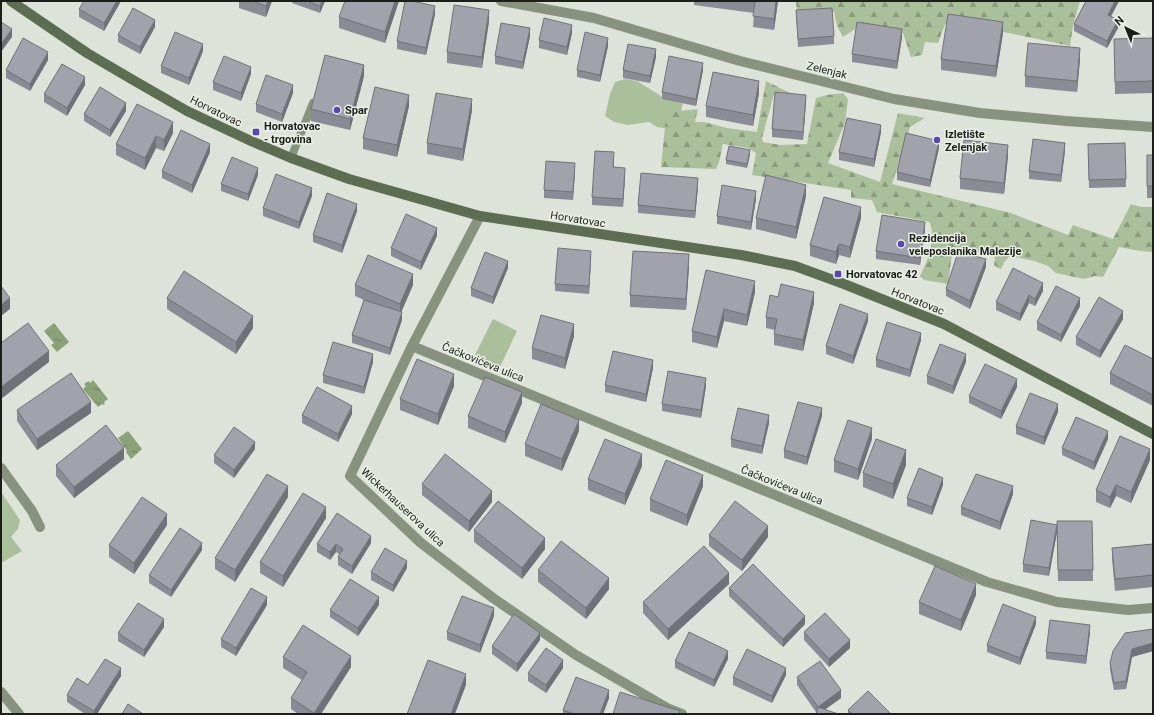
<svg xmlns="http://www.w3.org/2000/svg" width="1154" height="715" font-family="Roboto,sans-serif">
<style>
.grass{fill:#aac09b}
.forest{fill:url(#forest-firs)}
.water{fill:url(#water-ripples)}
.lines{fill:none;stroke-linecap:round;stroke-linejoin:round}
.lane{stroke:#87937f;stroke-width:8}
.street{stroke:#87937f;stroke-width:10}
.secondary{stroke:#5d6d51;stroke-width:10}
.wall{fill:#8b8b95}
.shaded-wall{fill:#717179}
.building{fill:#a2a2ad;stroke:#717179}
.poi-dot{fill:#5a43bb;stroke:#eaf0e6;stroke-width:1.5}
.labels{text-anchor:middle;stroke-width:3;stroke-linejoin:round;paint-order:stroke}
.street-label{font-size:11px;fill:#1c1e1a;stroke:#eaf0e6}
.poi-label{font-size:11px;font-weight:bold;fill:#1c1e1a;stroke:#eaf0e6;text-anchor:start}
</style>
<defs>
<pattern id="forest-firs" width="22" height="20" patternUnits="userSpaceOnUse"><rect width="22" height="20" fill="#aac09b"/><path d="M5 1l3.5 6h-7zM16 11l3.5 6h-7z" fill="#8a9b7e"/></pattern>
<pattern id="water-ripples" width="26" height="14" patternUnits="userSpaceOnUse"><rect width="26" height="14" fill="#89a276"/><path d="M2 4q2-2 4 0t4 0M15 11q2-2 4 0t4 0" fill="none" stroke="#6f8360"/></pattern>
</defs>
<rect width="100%" height="100%" fill="#dde3d8"/>
<!-- grass -->
<path class="grass" d="M625 79 637 81 666 99 683 102 681 113 671 129 657 127 649 122 628 125 614 122 605 116 610 94 615 82Z
M493 319 517 331 499 369 474 357Z
M1 492 20 520 18 529 11 537 22 551 1 563Z"/>
<!-- forest -->
<path class="forest" d="M796 1H1080L1073 26 1070 46 1004 32 945 24 938 43 925 42 922 55 911 57 903 33 857 28 843 37 837 26 834 12 797 15Z
M766 81 798 97 774 94 762 138 763 142 780 145 807 144 816 98 827 95 843 93 848 99 845 123 828 163 880 182 898 113 925 118 910 127 892 184 1011 213 1068 235 1073 225 1113 239 1131 204 1141 207H1153V252L1140 251 1119 247 1103 277 1095 276 1084 279 1056 273 1048 266 1035 261 1010 256 1005 261 1001 269 998 268 994 265 995 259 994 256 987 253 953 247 948 284 924 280 920 276C928 260 936 240 930 222L877 212 872 200 851 198V190L752 175 756 153 748 148 723 144 719 162 716 169 661 167 666 116 679 111 698 109 695 122H704L727 128 757 132Z"/>
<!-- water -->
<path class="water" d="M54 323 69 342 57 352 51 345 54 343 44 331Z
M93 380 108 399 104 402 105 404 103 405 102 404 98 407 83 389 86 386 84 384 89 381 90 383Z
M128 431 142 449 131 459 126 452 127 451 118 438Z"/>
<g class="lines">
<!-- lane -->
<path class="lane" d="M291 158 313 103"/>
<!-- street -->
<path class="street" d="M501 1 594 18 740 61 894 99 980 113 1066 121 1153 127
M480 216 412 346 350 476 421 543 493 598 576 655 669 709 682 714
M412 346 987 582 1057 602 1128 610 1153 608
M1 468 32 511 40 527
M1 692 19 714"/>
<!-- secondary -->
<path class="secondary" d="M11 1 87 53 133 80 187 111 251 141 291 158 349 179 480 216 741 255 795 266 844 284 944 324 1153 434"/>
</g>
<!-- wall -->
<path class="wall" d="M84 1H121L104 31 79 17V9Z
M239 1H272L266 17 239 8Z
M292 1H325L320 13 292 3Z
M399 1 385 43 339 28V17Z
M694 1H778L774 30 753 27 754 13 694 5Z
M1086 1H1119L1111 16 1118 28 1107 48 1074 31V24Z
M796 10 834 36V44L798 47Z
M435 14 426 55 397 49V41Z
M489 21 482 68 447 63V52Z
M155 27 140 54 118 42V35Z
M572 33 567 55 539 48V40Z
M1003 33 996 77 941 70V59Z
M530 36 523 69 495 64V56Z
M902 37 897 69 852 62V54Z
M1153 38V93L1115 94 1114 50Z
M608 46 600 82 577 77V70Z
M203 51 189 85 161 73V66Z
M656 57 650 83 623 78V70Z
M1080 59 1077 92 1025 87V76Z
M48 60 30 91 6 78V70Z
M703 70 696 106 662 99V92Z
M251 74 241 101 213 90V82Z
M364 76 350 130 311 121V109Z
M85 85 67 116 44 102V94Z
M293 93 282 122 256 112V104Z
M759 93 753 126 706 117V106Z
M806 102 803 140 772 137V129Z
M409 106 397 157 363 149V138Z
M472 110 463 161 427 154V143Z
M126 111 110 137 84 121V114Z
M881 132 874 167 839 160V152Z
M173 133 164 151 156 148 145 170 116 155V144Z
M1125 143 1126 187 1089 188 1088 144Z
M939 148 930 187 897 180V172Z
M1065 151 1061 182 1029 179V171Z
M210 152 192 193 162 178V171Z
M750 154 747 168 726 164V160Z
M1147 155H1153V198H1147Z
M1008 156 1004 194 960 189V178Z
M614 160V167L625 176 623 207 592 205V197Z
M575 170 573 200 544 198V190Z
M258 175 248 201 221 191V184Z
M698 186 695 218 638 213V205Z
M312 196 299 229 263 216V208Z
M806 196 796 239 756 229V218Z
M756 199 751 230 717 224V216Z
M357 211 342 253 313 242V235Z
M861 218 850 258 839 255 836 264 810 256V245Z
M925 230 920 265 876 259V251Z
M437 236 421 270 391 256V248Z
M591 258 589 294 555 291V284Z
M689 266 686 310 630 307V295Z
M986 267 970 309 946 296V289Z
M508 268 493 304 471 296V288Z
M706 270 755 292 747 326 724 321 717 348 692 342V331Z
M355 285H413L401 312 402 320 390 355 352 343V335L364 300 355 296Z
M1043 291 1035 306 1029 303 1020 321 996 310V302Z
M167 298 253 328 236 354 167 309Z
M814 303 803 351 774 345V334L775 330 766 328V317Z
M1080 306 1061 342 1037 330V322Z
M1123 319 1100 358 1076 345V337Z
M868 321 853 364 826 354V346Z
M574 336 565 369 532 359V348Z
M921 340 910 377 876 367V359Z
M1153 359V406L1110 384V373Z
M373 362 364 394 323 383V375Z
M966 362 953 394 927 384V376Z
M653 368 646 402 605 392V385Z
M454 386 438 425 400 410V399Z
M706 386 701 418 662 411V404Z
M1017 387 1001 419 969 403V396Z
M522 403 505 443 468 428V416Z
M17 410 91 413 37 450 17 421Z
M1058 412 1044 445 1016 434V426Z
M352 414 338 442 302 423V415Z
M822 416 807 465 784 458V450Z
M769 423 762 454 731 447V439Z
M579 431 562 471 525 456V444Z
M872 439 858 480 834 472V460Z
M1108 439 1094 470 1062 455V448Z
M255 449 234 478 214 463V455Z
M124 459 74 498 56 476V465Z
M1150 460 1131 503 1116 496 1110 508 1096 502V490Z
M906 465 893 499 863 487V473Z
M642 466 625 505 588 490V479Z
M422 484 492 502 469 532 422 495Z
M943 485 932 515 907 506V498Z
M703 486 687 526 650 511V499Z
M1013 494 1000 530 961 515V507Z
M288 497 235 582 215 569V558Z
M326 518 283 587 260 573V562Z
M1057 521H1092L1093 581H1058Z
M167 525 134 574 109 557V545Z
M474 530 545 549 522 579 474 542Z
M1057 532 1049 576 1023 572V564Z
M709 535 768 537 742 571 709 546Z
M371 543 352 574 338 565V557L339 554 336 552 330 560 317 552V544Z
M1153 544V587L1115 591 1112 559V548Z
M202 550 171 597 149 583V575Z
M407 568 393 592 371 580V572Z
M538 570 609 589 586 619 538 582Z
M729 584 668 640 643 613V602Z
M729 588 805 624 783 647 729 596Z
M976 595 961 631 919 614V602Z
M267 605 236 656 221 647V639Z
M379 605 358 636 330 617V610Z
M494 616 480 653 447 640V632Z
M1036 624 1020 665 987 652V645Z
M164 627 144 657 118 641V633Z
M1153 629V651L1132 657 1126 689 1114 690 1110 670V663Z
M804 632 850 648 829 667 804 640Z
M1090 632 1086 664 1046 659V652Z
M540 640 517 672 492 654V646Z
M283 657 351 667 321 714H298L291 709V698L302 680 283 668Z
M728 659 714 687 675 668V661Z
M563 668 546 693 528 681V673Z
M786 675 772 703 733 685V677Z
M121 676 97 714H85L67 702V695Z
M797 677 841 698 825 709 816 712 797 685Z
M609 698 603 714H563V710Z
M848 710 891 714H848Z"/>
<!-- shaded-wall -->
<path class="shaded-wall" d="M117 1H121L104 31V23Z
M268 1H272L266 17V6Z
M322 1H325L320 13V6Z
M395 1H399L385 43V32Z
M776 1H778L774 30V19Z
M1115 1H1119L1108 22V15Z
M435 6V14L426 55V48Z
M489 10V21L482 68V57Z
M155 20V27L140 54V47Z
M1118 20V28L1107 48V41Z
M1003 22V33L996 77V66Z
M572 25V33L567 55V47Z
M530 28V36L523 69V62Z
M12 29V37L1 52V44Z
M902 29V37L897 69V61Z
M608 38V46L600 82V75Z
M203 44V51L189 85V78Z
M1080 48V59L1077 92V81Z
M656 49V57L650 83V76Z
M48 52V60L30 91V84Z
M703 63V70L696 106V99Z
M364 65V76L350 130V119Z
M251 67V74L241 101V93Z
M85 77V85L67 116V108Z
M759 81V93L753 126V115Z
M293 85V93L282 122V114Z
M409 95V106L397 157V145Z
M806 95V102L803 140V132Z
M472 99V110L463 161V149Z
M126 103V111L110 137V130Z
M173 122V133L164 151V140Z
M881 125V132L874 167V159Z
M156 136V148L145 170V158Z
M939 141V148L930 187V180Z
M1065 143V151L1061 182V175Z
M210 144V152L192 193V185Z
M1008 145V156L1004 194V183Z
M750 150V154L747 168V164Z
M575 163V170L573 200V192Z
M258 168V175L248 201V194Z
M625 168V176L623 207V199Z
M698 178V186L695 218V211Z
M806 185V196L796 239V227Z
M312 188V196L299 229V222Z
M756 191V199L751 230V222Z
M357 204V211L342 253V245Z
M861 207V218L850 258V247Z
M925 222V230L920 265V258Z
M437 228V236L421 270V262Z
M839 244V255L836 264V252Z
M591 251V258L589 294V286Z
M689 254V266L686 310V299Z
M986 259V267L970 309V301Z
M508 261V268L493 304V297Z
M413 274V285L400 315V304Z
M755 281V292L747 326V315Z
M1043 283V291L1035 306V299Z
M814 292V303L803 351V340Z
M1029 295V303L1020 321V314Z
M10 298V309L1 316V305Z
M1080 298V306L1061 342V335Z
M724 309V321L717 348V337Z
M1123 311V319L1100 358V351Z
M402 312V320L390 355V348Z
M868 314V321L853 364V356Z
M253 316V328L236 354V342Z
M574 324V336L565 369V358Z
M921 333V340L910 377V370Z
M49 351V362L1 399V387Z
M373 354V362L364 394V387Z
M966 354V362L953 394V386Z
M653 360V368L646 402V394Z
M454 374V386L438 425V414Z
M706 378V386L701 418V410Z
M1017 379V387L1001 419V411Z
M522 392V403L505 443V432Z
M91 402V413L37 450V439Z
M1058 404V412L1044 445V437Z
M352 406V414L338 442V434Z
M822 408V416L807 465V457Z
M769 415V423L762 454V446Z
M579 420V431L562 471V459Z
M872 428V439L858 480V469Z
M1108 431V439L1094 470V462Z
M255 442V449L234 478V470Z
M124 448V459L74 498V487Z
M1150 449V460L1131 503V492Z
M906 450V465L893 499V484Z
M642 454V466L625 505V494Z
M703 475V486L687 526V515Z
M943 478V485L932 515V507Z
M1116 485V496L1110 508V497Z
M288 486V497L235 582V570Z
M1013 486V494L1000 530V522Z
M492 491V502L469 532V521Z
M326 507V518L283 587V576Z
M167 514V525L134 574V563Z
M1057 525V532L1049 576V568Z
M768 526V537L742 571V560Z
M371 536V543L352 574V566Z
M545 538V549L522 579V568Z
M202 543V550L171 597V590Z
M336 544V552L330 560V552Z
M407 561V568L393 592V585Z
M729 573V584L668 640V629Z
M609 578V589L586 619V608Z
M976 584V595L961 631V620Z
M267 597V605L236 656V648Z
M379 597V605L358 636V628Z
M494 608V616L480 653V645Z
M805 616V624L783 647V639Z
M1036 617V624L1020 665V658Z
M164 619V627L144 657V650Z
M1090 625V632L1086 664V656Z
M540 633V640L517 672V664Z
M850 640V648L829 667V659Z
M1153 643V651L1132 657 1126 689V681L1132 649Z
M728 651V659L714 687V680Z
M351 656V667L321 714H314Z
M563 660V668L546 693V685Z
M121 668V676L97 714H94V711Z
M786 668V675L772 703V696Z
M466 674V685L455 714H451Z
M609 690V698L603 714H600Z
M841 690V698L819 714 818 707Z"/>
<!-- building -->
<path class="building" d="M84 1H117L104 23 79 9Z
M252 1H268L266 6Z
M307 1H322L320 6Z
M345 1H395L385 32 339 17Z
M405 1H412L435 6 426 48 397 41Z
M746 1H776L774 19 753 16 755 2Z
M1086 1H1115L1108 15 1118 20 1107 41 1074 24Z
M454 5 489 10 482 57 447 52Z
M133 8 155 20 140 47 118 35Z
M832 8 834 36 798 39 796 10Z
M948 14 1003 22 996 66 941 59Z
M544 18 572 25 567 47 539 40Z
M1 22 12 29 1 44Z
M857 22 902 29 897 61 852 54Z
M501 23 530 28 523 62 495 56Z
M175 32 203 44 189 78 161 66Z
M585 32 608 38 600 75 577 70Z
M23 38 48 52 30 84 6 70Z
M1153 38V81L1115 82 1114 39Z
M1028 43 1080 48 1077 81 1025 76Z
M628 44 656 49 650 76 623 70Z
M325 55 364 65 350 119 311 109Z
M224 56 251 67 241 93 213 82Z
M669 56 703 63 696 99 662 92Z
M62 64 85 77 67 108 44 94Z
M713 72 759 81 753 115 706 106Z
M266 75 293 85 282 114 256 104Z
M100 87 126 103 110 130 84 114Z
M375 87 409 95 397 145 363 138Z
M775 92 806 95 803 132 772 129Z
M436 93 472 99 463 149 427 143Z
M137 104 173 122 164 140 156 136 145 158 116 144Z
M847 118 881 125 874 159 839 152Z
M181 130 210 144 192 185 162 171Z
M906 133 939 141 930 180 897 172Z
M1033 139 1065 143 1061 175 1029 171Z
M964 140 1008 145 1004 183 960 178Z
M1125 143 1126 179 1089 180 1088 144Z
M729 146 750 150 747 164 726 160Z
M595 151 614 152 613 167 625 168 623 199 592 197Z
M1147 155H1153V186H1147Z
M232 157 258 168 248 194 221 184Z
M546 161 575 163 573 192 544 190Z
M641 173 698 178 695 211 638 205Z
M276 174 312 188 299 222 263 208Z
M766 175 806 185 796 227 756 218Z
M722 185 756 191 751 222 717 216Z
M327 193 357 204 342 245 313 235Z
M824 197 861 207 850 247 839 244 836 252 810 245Z
M406 214 437 228 421 262 391 248Z
M882 215 925 222 920 258 876 251Z
M558 248 591 251 589 286 555 284Z
M633 251 689 254 686 299 630 295Z
M485 252 508 261 493 297 471 288Z
M958 252 986 259 970 301 946 289Z
M368 255 413 274 400 304 355 285Z
M1013 268 1043 283 1035 299 1029 295 1020 314 996 302Z
M706 270 755 281 747 315 724 309 717 337 692 331Z
M184 271 253 316 236 342 167 298Z
M781 284 814 292 803 340 774 334 777 319 766 317 770 295 778 297Z
M1 286 10 298 1 305Z
M1056 286 1080 298 1061 335 1037 322Z
M1099 297 1123 311 1100 351 1076 337Z
M364 300 402 312 390 348 352 335Z
M840 304 868 314 853 356 826 346Z
M541 315 574 324 565 358 532 348Z
M887 322 921 333 910 370 876 359Z
M28 323 49 351 1 387V343Z
M333 342 373 354 364 387 323 375Z
M940 344 966 354 953 386 927 376Z
M1125 345 1153 359V395L1110 373Z
M613 351 653 360 646 394 605 385Z
M417 359 454 374 438 414 400 399Z
M985 364 1017 379 1001 411 969 396Z
M668 371 706 378 701 410 662 404Z
M71 373 91 402 37 439 17 410Z
M485 377 522 392 505 432 468 416Z
M317 387 352 406 338 434 302 415Z
M1030 393 1058 404 1044 437 1016 426Z
M798 402 822 408 807 457 784 450Z
M541 404 579 420 562 459 525 444Z
M738 408 769 415 762 446 731 439Z
M1076 417 1108 431 1094 462 1062 448Z
M848 420 872 428 858 469 834 460Z
M106 425 124 448 74 487 56 465Z
M234 427 255 442 234 470 214 455Z
M1120 436 1150 449 1131 492 1116 485 1110 497 1096 490Z
M605 439 642 454 625 494 588 479Z
M876 439 906 450 893 484 863 473Z
M445 454 492 491 469 521 422 484Z
M666 460 703 475 687 515 650 499Z
M919 468 943 478 932 507 907 498Z
M267 474 288 486 235 570 215 558Z
M976 474 1013 486 1000 522 961 507Z
M303 493 326 507 283 576 260 562Z
M142 497 167 514 134 563 109 545Z
M498 501 545 538 522 568 474 530Z
M735 501 768 526 742 560 709 535Z
M337 513 371 536 352 566 338 557 343 549 336 544 330 552 317 544Z
M1031 520 1057 525 1049 568 1023 564Z
M1057 521H1092L1093 570H1058Z
M180 528 202 543 171 590 149 575Z
M561 541 609 578 586 608 538 570Z
M1153 544V575L1115 579 1112 548Z
M704 546 729 573 668 629 643 602Z
M385 548 407 561 393 585 371 572Z
M753 564 805 616 783 639 729 588Z
M935 566 976 584 961 620 919 602Z
M350 579 379 597 358 628 330 610Z
M251 588 267 597 236 648 221 639Z
M462 596 494 608 480 645 447 632Z
M138 603 164 619 144 650 118 633Z
M1003 604 1036 617 1020 658 987 645Z
M825 613 850 640 829 659 804 632Z
M514 614 540 633 517 664 492 646Z
M1050 620 1090 625 1086 656 1046 652Z
M303 625 351 656 314 713 291 698 307 672 283 657Z
M1153 629V643L1132 649 1126 681 1114 683 1110 663 1113 651 1125 633Z
M689 632 728 651 714 680 675 661Z
M546 648 563 660 546 685 528 673Z
M747 649 786 668 772 696 733 677Z
M105 659 121 668 94 711 67 695 77 678 88 685Z
M428 660 466 674 451 714H407Z
M820 661 841 690 818 707 838 714H816L818 707 797 677Z
M576 677 609 690 600 714H574L563 710Z
M868 691 891 714H852L848 710Z
M620 692 680 711 679 714H613Z
M128 704 143 714H122Z"/>
<!-- markers -->
<g class="poi-dot">
<circle cx="337" cy="110" r="4"/>
<rect x="252" y="128" width="8" height="8" rx="2"/>
<circle cx="937" cy="140" r="4"/>
<circle cx="901" cy="244" r="4"/>
<rect x="834" y="270" width="8" height="8" rx="2"/>
</g>
<g class="labels">
<!-- street labels -->
<g class="street-label">
<text transform="translate(827 70) rotate(14)" y="4">Zelenjak</text>
<text transform="translate(216 111) rotate(26)" y="4">Horvatovac</text>
<text transform="translate(578 219) rotate(9)" y="4">Horvatovac</text>
<text transform="translate(918 301) rotate(22)" y="4">Horvatovac</text>
<text transform="translate(483 362) rotate(22)" y="4">Čačkovićeva ulica</text>
<text transform="translate(782 485) rotate(22)" y="4">Čačkovićeva ulica</text>
<text transform="translate(403 507) rotate(43)" y="4">Wickerhauserova ulica</text>
</g>
<!-- poi labels -->
<g class="poi-label">
<text x="345" y="114">Spar</text>
<text x="264" y="130">Horvatovac<tspan x="264" dy="13">- trgovina</tspan></text>
<text x="945" y="138">Izletište<tspan x="945" dy="13">Zelenjak</tspan></text>
<text x="909" y="242">Rezidencija<tspan x="909" dy="13">veleposlanika Malezije</tspan></text>
<text x="846" y="278">Horvatovac 42</text>
</g>
</g>
<!-- border -->
<rect width="1154" height="715" fill="none" stroke="#1c1e1a" stroke-width="4"/>
<!-- north arrow -->
<g transform="translate(1126 28) rotate(317)" stroke="#eaf0e6" stroke-width="3" paint-order="stroke">
<path d="M0-3L7 15L0 10L-7 15Z" fill="#1c1e1a"/>
<text y="-6" font-size="11" font-weight="bold" text-anchor="middle" fill="#1c1e1a">N</text>
</g>
</svg>
